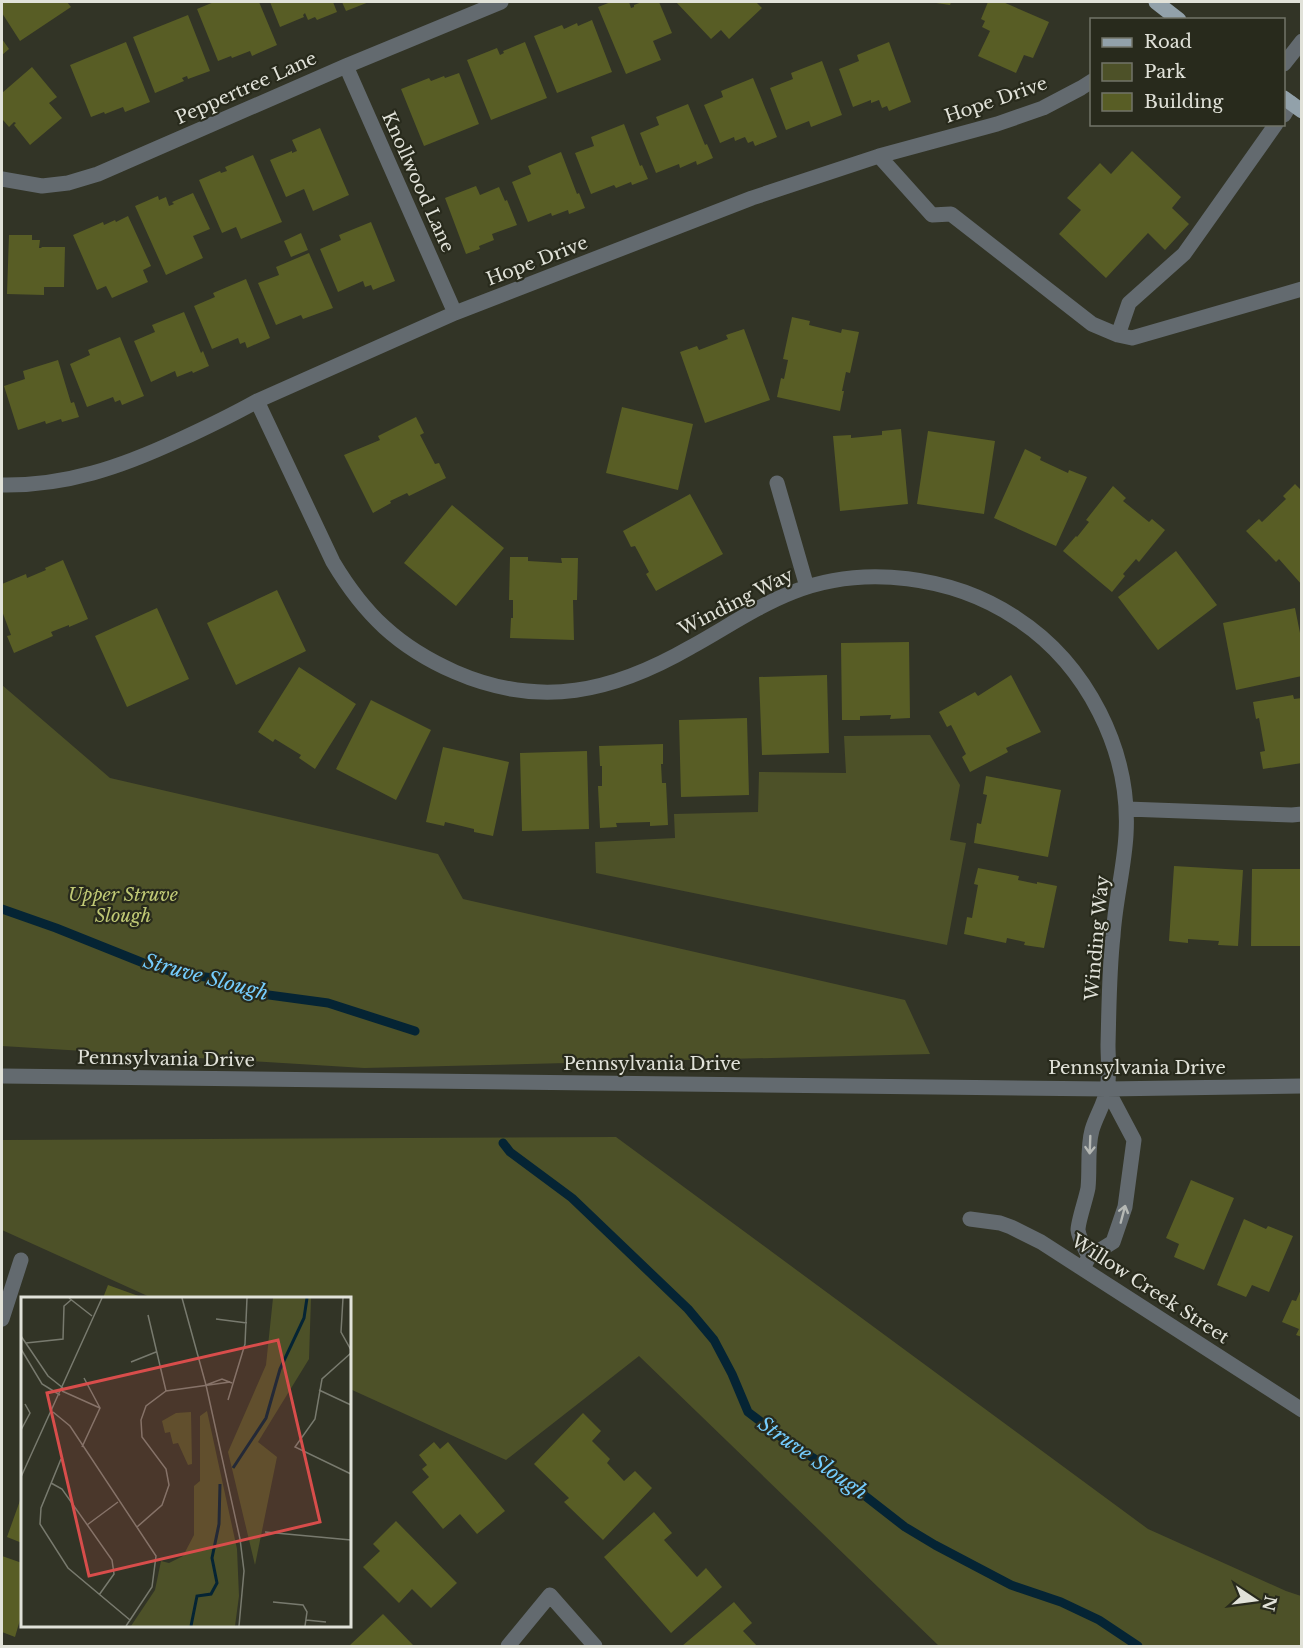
<svg xmlns="http://www.w3.org/2000/svg" width="1303" height="1648" font-family="'Libre Baskerville',serif">
<style>
.green{fill:#4d5128}
.lines{fill:none;stroke-linecap:round;stroke-linejoin:round}
.stream{stroke:#052434;stroke-width:9}
.building{fill:#585d25}
.minor{stroke:#636a6f;stroke-width:15}
.major{stroke:#92a1aa;stroke-width:15}
.oneway{stroke:#b5b8b4}
.labels{text-anchor:middle;stroke-width:4.5;stroke-linejoin:round;paint-order:stroke}
.street-label{font-size:18px;fill:#e1e2d9;stroke:#282a1c}
.park-label{font-size:18px;font-style:italic;fill:#c0c975;stroke:#282a1c}
.water-label{font-size:20px;font-style:italic;fill:#75ccfd;stroke:#282a1c}
.inset-river{fill:none;stroke:#052434;stroke-width:3}
.inset-road{fill:none;stroke:#787a6e;stroke-width:1.5}
.view{fill:#d84d4b;fill-opacity:0.15;stroke:#d84d4b;stroke-width:3}
.inset-edge{fill:none;stroke:#e1e2d9;stroke-width:3}
</style>
<rect width="100%" height="100%" fill="#323426"/>
<!-- green -->
<path class="green" d="M2 685 110 778 438 854 463 899 905 1000 930 1054 364 1068 2 1046Z
M930 735 960 785 950 840 966 843 947 945 596 873 595 842 675 838 674 814 758 812 759 772 846 773 844 736Z
M616 1137 1148 1529 1286 1591 1301 1596V1646H939L639 1356 506 1460 350 1389V1298H152L2 1230V1140Z"/>
<g class="lines">
<!-- stream -->
<path class="stream" d="M2 909 56 928 146 964 176 973 220 979 247 992 328 1003 415 1031
M503 1143 510 1152 572 1198 688 1309 714 1340 732 1374 748 1412 789 1443 828 1467 905 1527 935 1545 1011 1585 1061 1602 1099 1620 1138 1646"/>
</g>
<!-- building -->
<path class="building" d="M2 2H67L71 7 20 41 2 13Z
M214 2H259L277 45 252 56 250 51 232 58 231 56 218 61 197 9Z
M270 2H333L337 12 317 20 315 17 308 20 305 13 303 15 304 17 280 27Z
M342 2H369L346 11Z
M611 2H620V3L629 2 631 8 634 7V5L642 2H659L672 33 653 41 661 60 626 74 598 7Z
M676 2H756L762 8 729 39 721 30 711 39Z
M936 2H951L950 5 936 3Z
M988 2H1003L1049 22 1033 58 1024 55 1016 73 978 56 990 31 982 27 985 21 981 19Z
M188 15 210 71 188 79 187 76 182 78 184 81 155 93 133 37Z
M592 20 612 72 557 93 534 36 562 25 564 29 577 23 578 26Z
M2 39 9 49 2 55Z
M126 42 150 102 125 112 123 107 105 114 104 112 91 117 70 65Z
M525 42 547 98 491 120 467 60 497 48 500 55 504 53 503 51Z
M889 42 911 102 889 111 887 106 882 108 879 100 871 103V100L853 107 839 69 859 61 857 55Z
M822 61 842 115 811 127 809 121 786 130 770 88 793 79 791 73Z
M32 67 57 97 49 103 62 118 30 145 14 125 16 123 14 122 9 127 3 120 2 122V93Z
M459 73 479 124 424 146 401 89 429 78 431 81 444 76 445 78Z
M753 78 777 137 755 146 753 141 748 143 745 137 735 141 734 137 720 143 704 105 723 97 721 91Z
M688 104 705 145 707 144 713 158 697 165 696 161 680 168 679 164 656 173 640 133 659 125 656 117Z
M624 124 640 166 642 165 648 179 632 185 631 182 616 188 614 185 591 194 575 153 594 146 591 137Z
M320 128 349 195 313 211 304 189 286 197 270 160 292 151V153L297 151 292 140Z
M1132 151 1181 197 1172 208 1189 224 1165 250 1148 233 1106 278 1059 234 1081 210 1067 198 1100 163 1111 174Z
M561 152 577 194 579 193 585 208 569 214 568 210 552 216 551 213 528 222 512 182 531 174 528 166Z
M253 155 282 222 241 239 236 227 222 233 199 180 220 171 221 173 227 171 225 167Z
M476 186 480 195 499 187 505 201 507 200 517 225 492 234 494 240 479 246 480 249 466 254 445 198Z
M193 193 210 229 193 236 203 258 166 275 135 206 158 196 159 200 166 197 169 206 174 204 172 202Z
M128 216 151 266 143 270 148 282 112 298 106 286 97 290 73 235 103 222 104 225 115 220 116 222Z
M371 222 395 281 373 290 371 285 365 287 363 281 338 292 320 249 341 240 339 235Z
M301 233 308 250 291 257 284 241Z
M9 235H32V240H40L39 248H42L41 247H65L64 287H44V295L7 294Z
M309 253 333 308 303 319 301 315 276 325 258 283 279 275 276 267Z
M246 279 270 338 247 348 245 342 240 344 238 338 212 349 194 306 215 297 213 293Z
M184 312 201 353 203 351 209 366 193 373 192 371 177 377 175 371 151 382 134 341 155 332 152 325Z
M792 317 810 321 809 325 841 333 842 329 859 332 850 373 846 372 842 391H844L840 411 777 397 781 378 784 379 788 360 783 359Z
M744 329 770 400 705 423 680 352 697 346 699 350 728 339 726 335Z
M120 337 144 396 122 405 120 400 115 402 113 397 87 407 70 364 90 355 88 350Z
M58 360 71 403 74 402 79 417 62 422 61 419 46 424 45 421 18 430 4 386 25 379 23 371Z
M622 407 693 424 678 490 606 473Z
M416 417 424 433 420 435 435 464 439 463 446 478 409 496 407 493 390 501 391 503 373 513 344 455 380 440 378 436Z
M901 429 908 504 840 511 833 436 851 435V438L882 435V431Z
M928 431 995 441 984 514 917 504Z
M1025 449 1041 457 1040 460 1068 473 1069 470 1087 477 1056 546 994 518Z
M1295 484 1302 491V585L1279 559 1276 562 1246 531 1259 519 1262 522 1286 499 1283 496Z
M1113 486 1126 498 1123 501 1149 522 1152 519 1165 530 1139 562 1136 559 1123 574 1125 576 1112 592 1063 551 1076 536 1077 537 1089 522 1086 520Z
M690 494 723 554 656 591 646 574 649 572 635 546 631 547 623 531Z
M452 505 504 548 456 606 404 563Z
M1176 551 1217 605 1158 650 1118 597Z
M510 557H528V561L562 563 561 558H578L577 600H573L574 640 510 638 511 618H513V600H509Z
M63 560 88 619 69 627V625L51 632 53 636 14 653 7 636 11 635 2 611V584L26 574 27 578 46 570 45 568Z
M277 590 306 651 236 685 207 623Z
M157 608 189 679 127 707 95 636Z
M1295 608 1302 643V676L1236 690 1223 623Z
M909 642 910 718 890 719 891 715 860 716V720H842L841 643Z
M299 667 356 704 315 769 299 758 301 755 275 739 273 742 258 732Z
M827 675 829 753 762 755 759 677Z
M1011 675 1041 732 1006 748 1008 752 970 772 962 757 966 754 951 725 947 727 939 712 975 692 978 696Z
M1293 695 1294 699 1302 698V763L1263 769 1260 752 1265 751 1259 718 1256 719 1253 702Z
M371 700 431 730 396 800 336 769Z
M747 718 749 795 681 797 679 720Z
M663 744V764H661L662 783H666L668 825 650 826V822L616 823 617 827 600 828 598 786H602V766H600L599 746Z
M443 747 509 762 493 836 474 832V829L445 822 444 826 426 822Z
M587 751 589 829 522 831 520 753Z
M986 776 1061 790 1048 857 974 843 977 823 981 824 987 795 983 794Z
M1174 866 1243 870 1238 946 1218 945 1219 941 1188 939V943L1169 941Z
M978 868 1019 876 1018 880 1037 884V882L1057 886 1044 948 1024 945 1025 942 1007 938 1006 943 964 934 967 917 972 918 978 885 974 884Z
M1252 869H1302V946H1251Z
M1191 1180 1234 1198 1204 1270 1174 1257 1179 1244 1166 1238Z
M1244 1219 1266 1229 1268 1226 1293 1236 1269 1292 1252 1285 1246 1297 1217 1285Z
M108 1285 144 1298H103Z
M1302 1287V1337L1296 1335 1299 1329 1282 1322 1292 1300 1296 1301Z
M583 1413 601 1431 592 1441 610 1459 607 1463 624 1481 635 1471 652 1488 603 1540 564 1502 569 1498 534 1464Z
M434 1442 440 1449 448 1442 505 1511 477 1534 460 1514 443 1529 412 1492 429 1477 422 1469 427 1465 419 1455Z
M22 1495V1543L7 1537Z
M654 1512 672 1533 664 1540 697 1577 706 1568 722 1587 671 1633 604 1557Z
M396 1521 457 1583 431 1608 412 1589 399 1603 363 1567 380 1551 373 1544Z
M2 1556 22 1563V1613L15 1637 2 1632Z
M734 1602 752 1623 743 1631 757 1646H682Z
M383 1614 414 1646H349Z"/>
<g class="lines">
<!-- minor -->
<path class="minor" d="M1284 64 1302 41
M346 66 455 313
M1284 115 1291 103
M879 156 932 215 951 214 1092 324 1118 335 1132 338 1302 289
M2 179 42 186 68 183 98 174 346 66 501 2
M1118 335 1129 303 1184 254 1276 124
M257 401 333 562C364 614 398 647 455 672 540 709 613 692 691 647 724 629 757 606 793 592 864 564 953 576 1016 618 1087 664 1131 751 1126 835 1124 869 1115 902 1113 936 1109 972 1109 1009 1108 1045 1108 1059 1110 1075 1107 1089 1105 1103 1096 1116 1092 1130 1087 1148 1090 1169 1088 1188 1086 1199 1078 1221 1078 1230 1079 1239 1086 1250 1089 1257
M777 483 807 587
M2 485C66 486 121 467 179 440 205 428 232 415 257 401L455 313 752 198 879 156 997 124 1043 108 1081 88 1092 81
M1127 809 1292 815 1302 814
M2 1076 1107 1089 1302 1086
M970 1219 1000 1223 1011 1227 1041 1242 1302 1410
M1084 1266 1089 1257 1113 1242 1125 1207 1134 1140 1107 1089
M2 1319 21 1260
M508 1646 550 1595 595 1646"/>
<!-- major -->
<path class="major" d="M1156 2 1179 20
M1284 98 1302 111"/>
</g>
<!-- one-way arrows -->
<defs><path id="oneway-shaft" d="M-6 0H5M1.5-3L5.5 0L1.5 3" fill="none" stroke-width="1.6" stroke-linecap="round" stroke-linejoin="round" transform="scale(1.5)"/></defs>
<g class="oneway">
<use href="#oneway-shaft" transform="translate(1090 1145) rotate(92)"/>
<use href="#oneway-shaft" transform="translate(1123 1214) rotate(-75)"/>
</g>
<g class="labels">
<!-- street labels -->
<g class="street-label">
<text transform="translate(246 88) rotate(-24)" y="6">Peppertree Lane</text>
<text transform="translate(996 100) rotate(-19)" y="6">Hope Drive</text>
<text transform="translate(418 182) rotate(66)" y="6">Knollwood Lane</text>
<text transform="translate(537 261) rotate(-21)" y="6">Hope Drive</text>
<text transform="translate(736 602) rotate(-27)" y="6">Winding Way</text>
<text transform="translate(1097 938) rotate(-85)" y="6">Winding Way</text>
<text transform="translate(166 1059) rotate(1)" y="6">Pennsylvania Drive</text>
<text x="652" y="1070">Pennsylvania Drive</text>
<text x="1137" y="1074">Pennsylvania Drive</text>
<text transform="translate(1150 1289) rotate(33)" y="6">Willow Creek Street</text>
</g>
<!-- park labels -->
<g class="park-label">
<text x="123" y="901">Upper Struve<tspan x="123" dy="21">Slough</tspan></text>
</g>
<!-- water labels -->
<g class="water-label">
<text transform="translate(206 977) rotate(15)" y="7">Struve Slough</text>
<text transform="translate(813 1458) rotate(35)" y="7">Struve Slough</text>
</g>
</g>
<!-- overview -->
<g transform="translate(21 1297)">
<rect width="330" height="330" fill="#323426"/>
<path d="M252 1H290L288 62 237 145 256 160 234 268 207 155 245 68ZM186 114 216 252 218 299 214 329H110L134 293 140 264 148 266 162 259 173 238V189L179 184V119ZM170 115 171 167 167 168 157 146 152 147 149 135 144 136 141 124 155 116Z" fill="#4d5128"/>
<path class="inset-river" d="M212 171 245 121 259 72 283 21 286 1M170 329 176 299 190 297 196 286 191 261 198 227 199 187"/>
<path class="inset-road" d="M48 1 71 19M161 1 185 88 219 242 223 274 218 329M322 1 320 35 330 53M127 18 145 94M195 22 226 26M0 39 27 79 42 91M5 46 42 42 43 9 50 3M0 52 21 87 39 98M330 56 301 82 294 122 274 150 330 177M110 65 135 55M185 88 201 82 211 86M298 93 330 108M41 94 79 111M207 103 224 47 226 1M32 115 49 129 135 259 131 290 105 329M0 133 9 116 4 107M61 150 79 111 63 81M40 162 20 211 19 227 47 271 109 323M0 180 81 1M30 186 41 192 91 263 93 277 78 298M66 228 97 205M116 230 141 208 148 188 145 172 121 140 120 123 125 109 145 94 209 85M244 235 330 243M252 305 282 308 286 315 284 329M285 323 305 325"/>
<path class="view" d="M257 43 299 225 68 279 26 96Z"/>
<rect width="330" height="330" class="inset-edge"/>
</g>
<!-- border -->
<rect width="1303" height="1648" fill="none" stroke="#e1e2d9" stroke-width="6"/>
<!-- legend -->
<rect x="1090" y="18" width="195" height="108" fill="#282a1c" stroke="#727468" stroke-width="1.5"/>
<rect x="1102" y="38" width="30" height="9" fill="#92a1aa" stroke="#727468" stroke-width="1.5"/>
<text x="1144" y="48" font-size="18" fill="#e1e2d9">Road</text>
<rect x="1102" y="63" width="30" height="18" fill="#4d5128" stroke="#727468" stroke-width="1.5"/>
<text x="1144" y="78" font-size="18" fill="#e1e2d9">Park</text>
<rect x="1102" y="93" width="30" height="18" fill="#585d25" stroke="#727468" stroke-width="1.5"/>
<text x="1144" y="108" font-size="18" fill="#e1e2d9">Building</text>
<!-- north arrow -->
<g transform="translate(1255 1600) rotate(103)" stroke="#282a1c" stroke-width="4.5" paint-order="stroke">
<path d="M0-4.5L10 22L0 15L-10 22Z" fill="#e1e2d9"/>
<text y="-9" font-size="16" font-weight="bold" text-anchor="middle" fill="#e1e2d9">N</text>
</g>
</svg>
